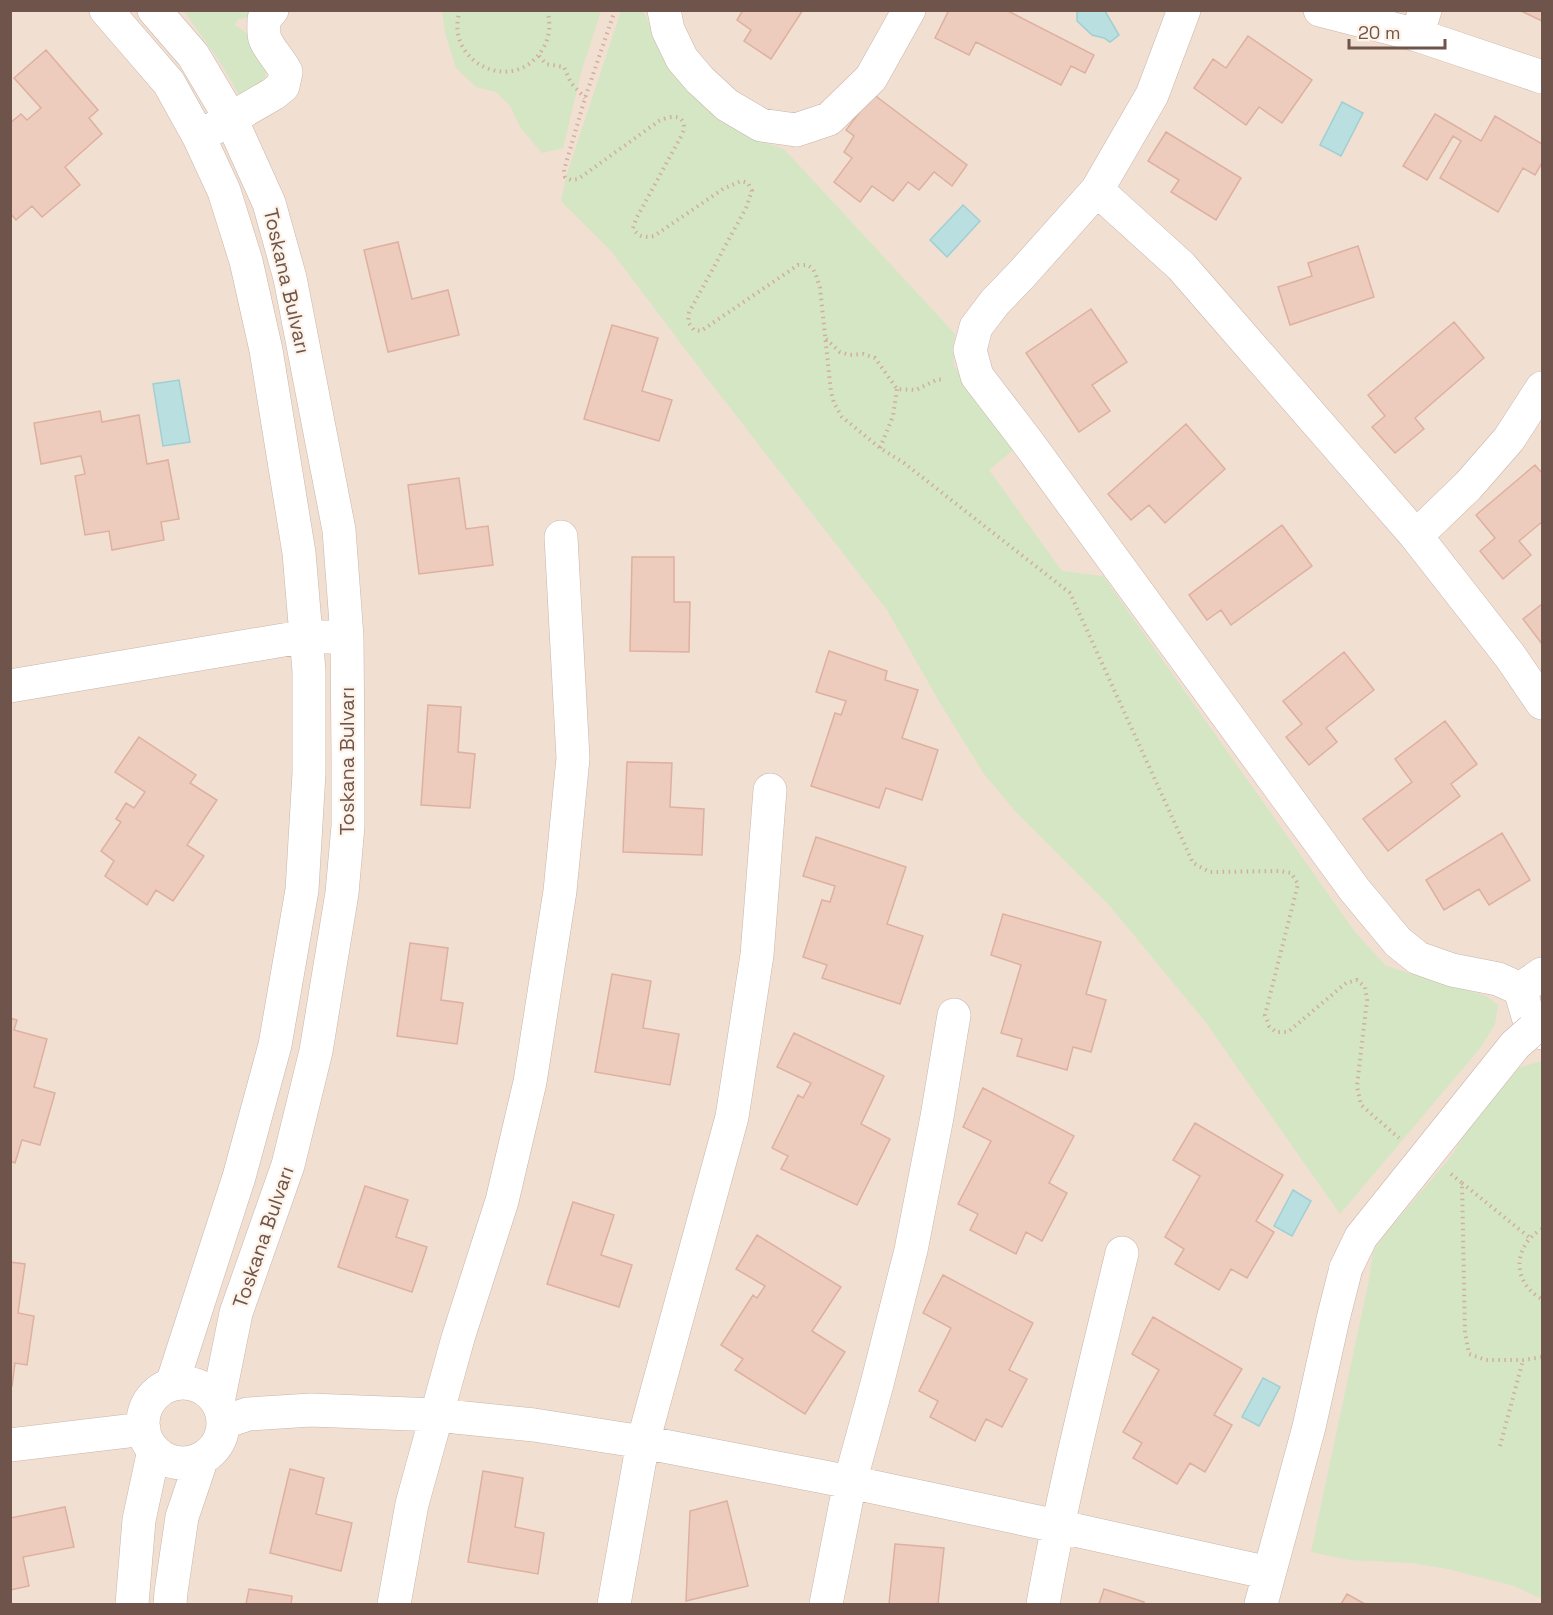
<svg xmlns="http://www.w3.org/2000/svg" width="1553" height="1615" font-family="'Space Grotesk',sans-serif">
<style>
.residential{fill:#f1dfd2}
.green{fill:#d4e6c3}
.water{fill:#b9dfe1;stroke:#a0cfd2;stroke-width:1.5}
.building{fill:#edcbbd;stroke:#deb09f;stroke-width:1.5}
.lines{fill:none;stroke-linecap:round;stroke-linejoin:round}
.minor-casing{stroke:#c9b5aa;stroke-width:34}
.path{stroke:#d1aea0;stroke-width:4;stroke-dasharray:1.5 4.5;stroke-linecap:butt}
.minor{stroke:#fff;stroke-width:33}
.minor-bridge-casing{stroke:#c9b5aa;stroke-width:34;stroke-linecap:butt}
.minor-bridge{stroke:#fff;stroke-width:33}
.labels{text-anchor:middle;stroke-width:4.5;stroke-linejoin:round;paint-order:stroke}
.street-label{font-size:20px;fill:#6f544b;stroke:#fdf3e8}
</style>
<rect width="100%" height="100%" fill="#faeee2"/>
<!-- residential -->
<path class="residential" d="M11 11H1542V1604H11Z"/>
<!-- green -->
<path class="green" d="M184 11H255L253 17 238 19 235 25 247 33 266 69 265 81 240 96 220 62Z
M442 11H601L581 73 563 148 542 153 520 127 510 106 496 92 476 87 456 68 445 33Z
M621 11H643L654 33 757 140 784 149 955 334 953 346 954 366 1013 450 989 470 1062 571 1103 576 1355 932 1386 966 1486 996 1498 1005 1495 1024 1481 1047 1340 1214 1204 1020 1109 905 1016 812 984 774 940 703 887 610 707 378 612 252 561 201 566 177Z
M1542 1061V1599L1514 1586 1448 1569 1413 1563 1349 1560 1311 1552 1369 1280 1373 1252 1387 1232 1449 1159 1478 1114 1518 1068Z"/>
<!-- water -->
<path class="water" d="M1077 11H1105L1119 35 1110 42 1104 38 1092 35 1077 21Z
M1342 102 1363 113 1341 156 1320 145Z
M963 205 980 221 947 257 930 240Z
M179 380 190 442 163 446 153 384Z
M1293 1190 1311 1201 1292 1236 1274 1226Z
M1263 1378 1280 1387 1259 1426 1242 1417Z"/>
<!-- building -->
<path class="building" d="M743 10H803L771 59 744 41 751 30 737 20Z
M949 10H1006L1094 55 1085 73 1071 66 1061 85 976 42 969 55 935 38Z
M1542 10V21L1521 11V10Z
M1248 36 1312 80 1282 123 1259 107 1246 125 1194 88 1213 59 1226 68Z
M46 50 98 110 89 118 102 134 65 167 80 185 42 217 32 206 16 220 10 213V123L21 114 27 120 41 108 14 78Z
M873 94 967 165 952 186 934 172 919 190 908 182 893 201 872 186 860 202 834 182 852 158 844 152 854 136 846 130Z
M1435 114 1481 141 1495 116 1542 144V163L1535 175 1523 168 1498 212 1440 178 1461 141 1453 136 1427 180 1403 166Z
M1166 132 1241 178 1216 220 1171 192 1179 180 1148 161Z
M398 242 412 299 448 290 459 335 388 352 364 250Z
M1358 246 1374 297 1290 325 1278 287 1312 276 1308 263Z
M1091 309 1127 362 1092 385 1110 411 1079 432 1026 353Z
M1454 322 1484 358 1415 418 1424 429 1395 453 1372 427 1385 416 1368 395Z
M612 325 658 338 642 391 672 400 659 441 584 419Z
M100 411 102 422 139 415 147 464 168 460 179 519 161 522 164 540 112 550 109 531 85 535 75 476 85 474 81 456 41 464 34 423Z
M1186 424 1225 469 1165 523 1149 505 1131 520 1108 494Z
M1535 465 1542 473V522L1519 541 1531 555 1503 579 1480 551 1495 538 1476 515Z
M459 478 466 529 488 526 493 565 419 574 408 485Z
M1282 525 1312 566 1231 625 1221 610 1207 620 1189 595Z
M632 557H674V602H690L689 652 630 651Z
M1542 604V644L1523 619Z
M829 651 887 671 885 680 918 690 902 738 938 750 922 800 886 788 879 808 811 786 835 713 841 715 846 701 816 692Z
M1344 652 1374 690 1326 728 1337 742 1309 765 1286 737 1302 724 1283 701Z
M428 705 461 707 458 752 475 754 470 808 421 805Z
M1445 721 1477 764 1451 784 1460 796 1388 851 1363 819 1412 782 1395 759Z
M139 737 196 775 190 783 217 800 187 845 204 856 173 901 156 890 147 905 105 876 114 861 101 851 121 822 116 819 126 803 134 808 145 792 115 772Z
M627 762 672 763 670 807 704 809 702 855 623 852Z
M1502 833 1530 880 1489 905 1479 889 1444 910 1426 880Z
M816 837 906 867 887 924 923 936 900 1004 822 978 827 965 803 957 822 900 830 902 835 886 803 876Z
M1003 914 1101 942 1086 994 1106 1000 1091 1052 1073 1047 1067 1070 1017 1056 1022 1039 1001 1033 1021 965 991 955Z
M410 943 448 948 441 1000 463 1003 457 1044 397 1036Z
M612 974 651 981 643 1028 679 1034 670 1085 595 1072Z
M10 1018 17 1020 14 1030 47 1039 34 1087 55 1093 40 1145 22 1140 15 1163 10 1161Z
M794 1033 884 1076 861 1124 890 1139 857 1205 781 1169 788 1156 772 1148 798 1095 803 1098 811 1083 777 1067Z
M983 1088 1074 1136 1049 1183 1067 1193 1042 1241 1026 1232 1016 1254 970 1230 978 1214 958 1204 991 1141 963 1127Z
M1195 1123 1283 1175 1256 1221 1274 1232 1247 1278 1231 1269 1219 1290 1175 1264 1184 1249 1165 1237 1200 1176 1173 1160Z
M365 1186 408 1200 396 1237 427 1247 412 1292 338 1267Z
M573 1202 614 1215 601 1255 632 1265 619 1307 547 1284Z
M757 1235 841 1287 812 1331 845 1352 805 1414 735 1370 743 1359 721 1345 753 1295 757 1298 765 1286 736 1269Z
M10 1262 25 1264 18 1313 34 1316 27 1365 15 1363 12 1386H10Z
M943 1275 1033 1323 1009 1370 1027 1379 1002 1427 986 1419 975 1441 930 1417 938 1401 919 1391 951 1328 923 1313Z
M1153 1317 1242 1369 1214 1415 1232 1425 1205 1472 1190 1463 1177 1484 1133 1458 1142 1443 1123 1432 1159 1370 1132 1354Z
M290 1469 324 1478 316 1514 352 1523 341 1571 270 1553Z
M483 1471 523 1478 515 1527 544 1533 538 1574 468 1562Z
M727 1501 748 1586 686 1601 690 1511Z
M65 1507 74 1547 23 1557 29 1586 10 1590V1518Z
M895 1544 944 1548 938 1604H889Z
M249 1589 292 1596 291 1604H246Z
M1104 1589 1144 1602 1143 1604H1099Z
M1347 1594 1365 1604H1341Z"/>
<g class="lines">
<defs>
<path id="minor" d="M106 10 169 83 199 137 224 191 246 261 266 350 299 553 309 671V773L302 890 275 1045 239 1177 172 1384
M154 10 193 55 231 119 269 203 290 278 339 530 347 637 348 759V826L342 893 316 1051 288 1165 236 1313 218 1402
M664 10 668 30 682 59 700 80 727 105 761 125 796 130 829 119 871 78 909 10
M1184 10 1152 95 1097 190 1022 274 995 302 976 327 970 350 977 376 1026 440 1354 889 1398 942 1418 958 1452 970 1498 979 1520 989 1532 1030 1542 1033
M1320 10 1417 35
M1425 10 1417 35 1542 77
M211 130 273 94 283 86 286 72C280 60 270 51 265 39 263 33 264 26 264 19L272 10
M1097 190 1181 266 1416 536 1510 656 1542 703
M1416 536 1468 486 1509 439 1542 388
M10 686 307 636 329 637
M1520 989 1542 974
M143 1423a40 40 0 1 1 80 0a40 40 0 1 1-80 0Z
M224 1422 248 1414 311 1410 436 1415 534 1425 643 1442 850 1482 1057 1526 1269 1573
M10 1445 144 1429
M132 1604 139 1520 154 1450
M170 1604 171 1592 182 1517 202 1458
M394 1604 412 1504 458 1338 502 1201 530 1082 560 891 573 758 561 537
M614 1604 643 1442 732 1117 757 955 770 790
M826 1604 850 1482 877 1384 911 1250 937 1117 954 1015
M1043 1604C1064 1486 1094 1370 1122 1253
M1261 1604 1309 1427 1333 1319 1346 1268"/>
</defs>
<!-- minor casing -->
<use href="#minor" class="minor-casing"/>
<!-- path -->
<path class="path" d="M460 10C443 62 513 96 542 50 550 38 551 24 547 10
M615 10 585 98 564 170 565 177 571 180 578 179 659 121C667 117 683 112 684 127 684 132 680 138 678 142L636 219 633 228C638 237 644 238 654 236L723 189 741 181 748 183 752 191 746 208 692 307 689 313 688 322 694 330 701 331 798 265H808L813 269 816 275 820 288 831 392 834 403 842 417 880 448 904 463 1070 593 1193 863 1210 872 1280 871 1291 873 1298 884 1265 1015 1269 1026 1276 1032H1288L1346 983 1357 980 1365 987 1367 1000 1357 1086 1361 1105 1399 1138
M539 56 546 64 564 67 571 83 585 98
M826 339 840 352 850 355 863 354 875 358 897 389 916 390 936 380 944 379
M880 448 893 416 897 389
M1451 1174 1462 1183 1465 1333 1469 1354 1486 1360H1523L1542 1357
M1462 1183 1530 1238
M1542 1229C1512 1246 1512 1283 1542 1299
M1500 1446 1523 1360"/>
<!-- minor -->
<use href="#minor" class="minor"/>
<defs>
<path id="minor-bridge" d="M1346 1268 1361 1237 1515 1045 1532 1030"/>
</defs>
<!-- minor-bridge casing -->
<use href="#minor-bridge" class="minor-bridge-casing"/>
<!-- minor-bridge -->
<use href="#minor-bridge" class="minor-bridge"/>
</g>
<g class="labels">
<!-- street labels -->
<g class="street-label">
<text transform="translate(287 281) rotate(77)" y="7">Toskana Bulvarı</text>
<text transform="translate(347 761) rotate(-90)" y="7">Toskana Bulvarı</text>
<text transform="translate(263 1237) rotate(-71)" y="7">Toskana Bulvarı</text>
</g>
</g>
<!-- border -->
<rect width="1553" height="1615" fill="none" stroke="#6f544b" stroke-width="24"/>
<!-- scale -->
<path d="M1349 39v9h96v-9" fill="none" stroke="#6f544b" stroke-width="3"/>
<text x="1358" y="39" font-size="18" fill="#6f544b" stroke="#fdf3e8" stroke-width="4.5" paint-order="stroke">20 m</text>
</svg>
